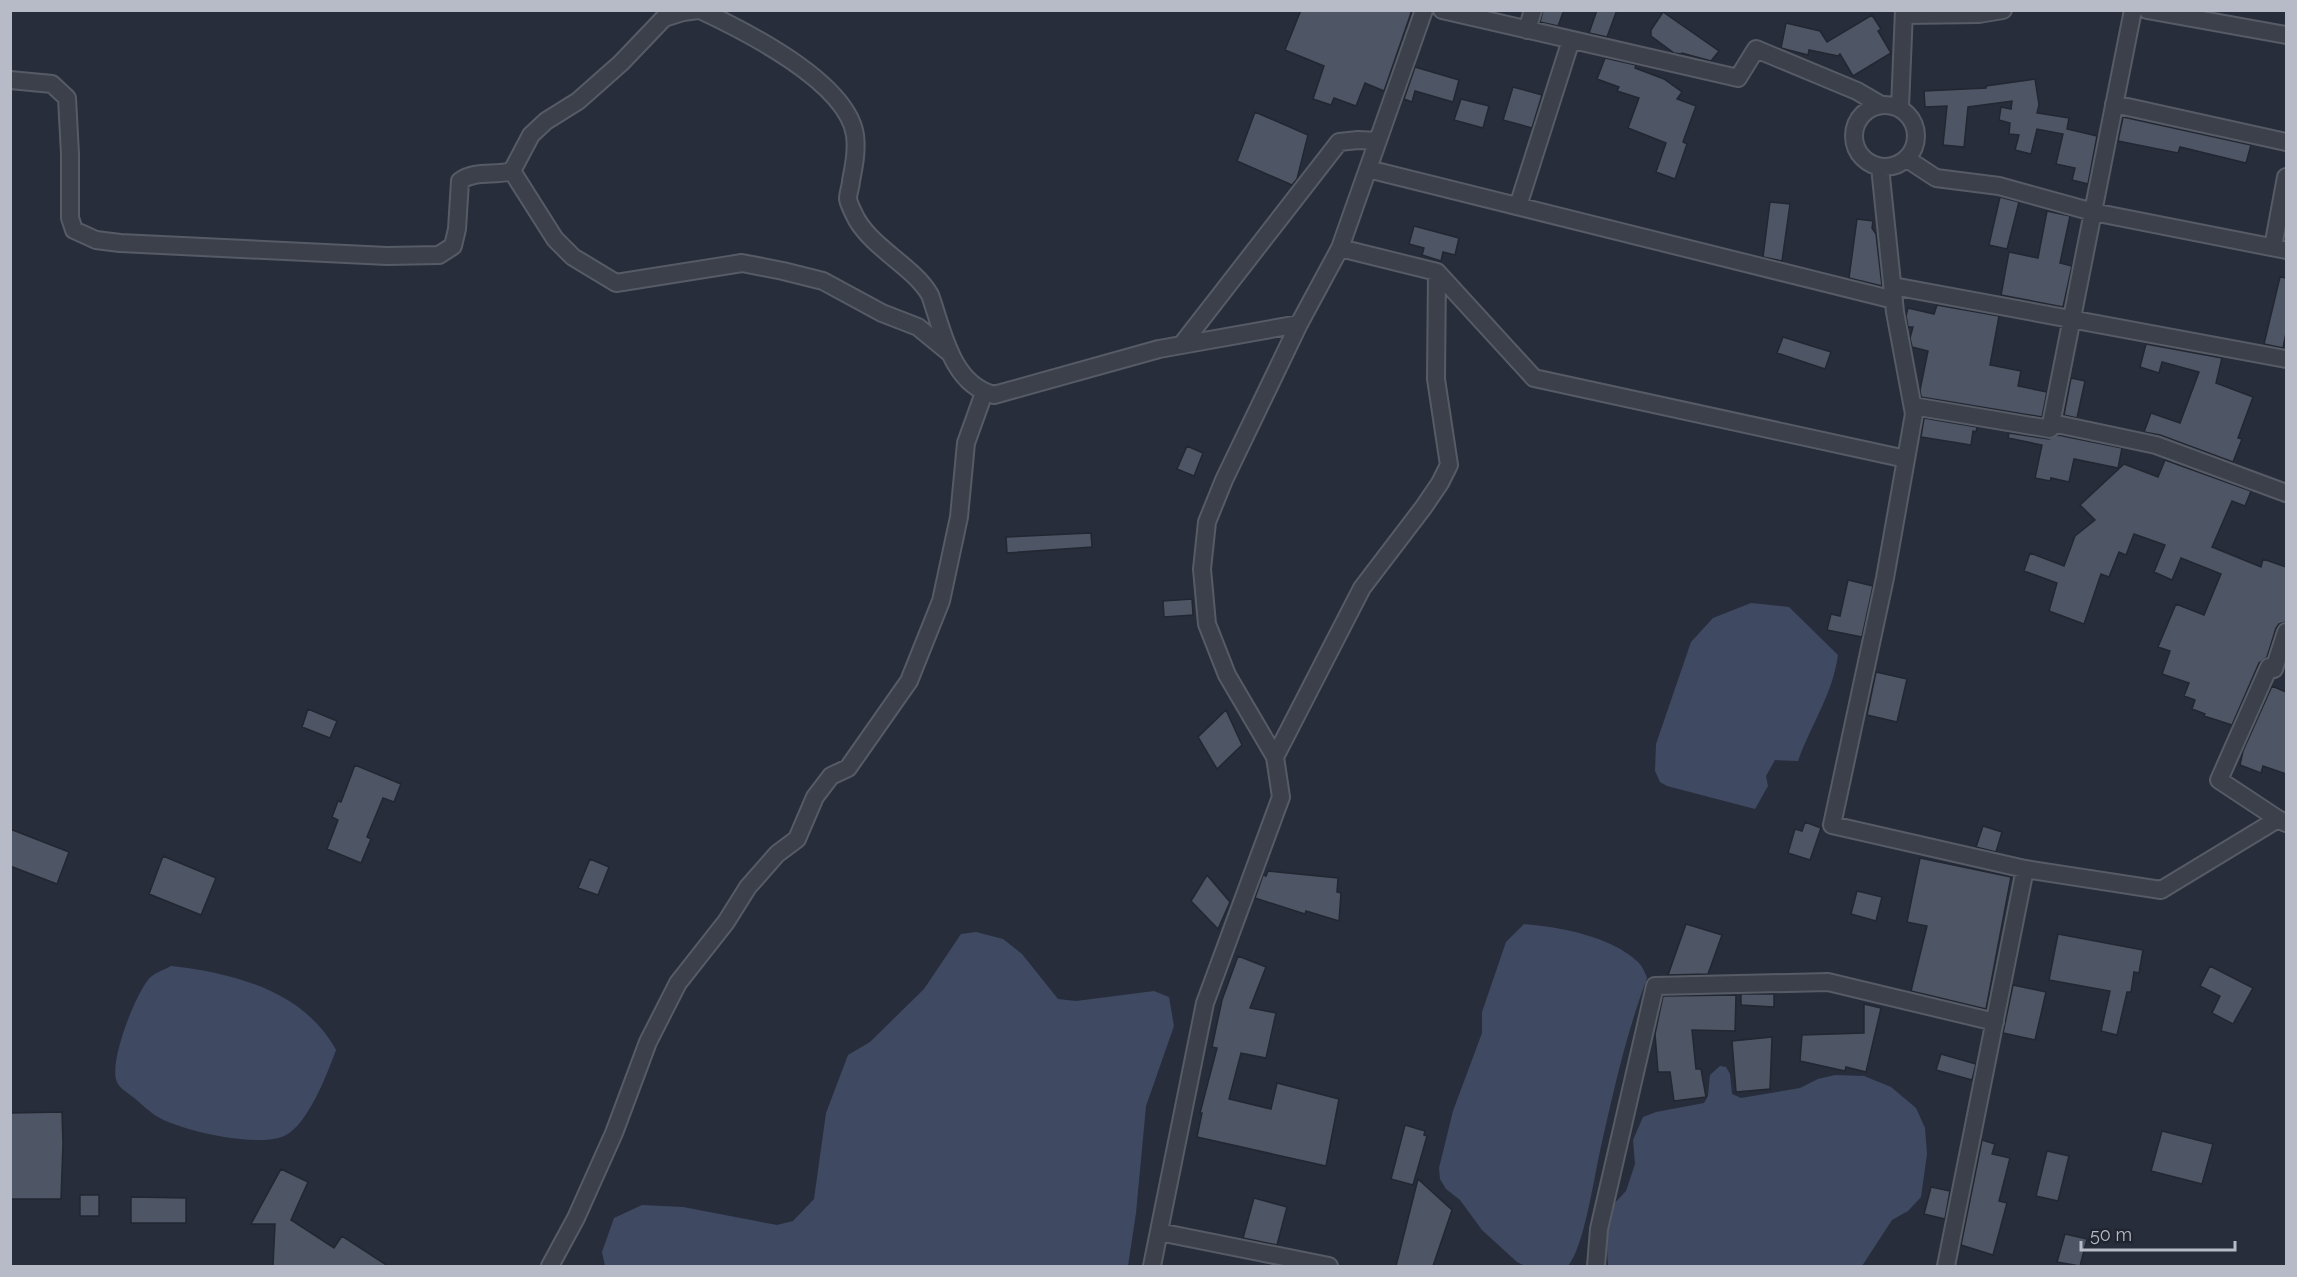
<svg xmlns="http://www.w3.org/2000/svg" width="2297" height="1277" font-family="Raleway,sans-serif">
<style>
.water{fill:#3f4a62}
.building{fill:#4e5564;stroke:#222732;stroke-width:1.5}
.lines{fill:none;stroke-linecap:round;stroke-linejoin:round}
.minor-casing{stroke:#565b66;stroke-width:20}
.minor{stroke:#3b404b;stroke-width:16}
</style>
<rect width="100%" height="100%" fill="#272d3b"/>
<!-- water -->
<path class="water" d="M1751 603 1789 607 1838 655C1832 696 1812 722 1798 761L1775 760 1766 776 1768 786 1755 809 1667 786 1660 782 1655 771 1656 744 1691 642 1713 618Z
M1524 924C1560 927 1610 936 1638 962 1642 966 1645 972 1647 978 1626 1034 1613 1093 1600 1151 1594 1178 1584 1247 1568 1266H1525L1517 1262 1482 1230 1460 1200 1446 1189 1440 1179 1439 1168 1453 1111 1482 1033V1012L1506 942Z
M976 932 1003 939 1022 954 1058 999 1076 1001 1154 991 1169 997 1174 1026 1146 1106 1136 1213 1128 1266H605L602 1252 614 1218 642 1205 683 1207 777 1225 793 1221 814 1199 826 1113 848 1055 870 1042 924 989 961 934Z
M171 966C234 973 304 991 336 1050 328 1072 308 1124 286 1135 261 1149 182 1131 158 1117 149 1112 141 1103 133 1097 128 1093 119 1088 117 1082 108 1063 135 996 148 980 153 973 164 970 171 966Z
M1720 1066 1726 1067 1730 1074 1732 1094 1741 1098 1800 1088 1818 1079 1835 1075 1864 1076 1891 1087 1916 1108 1925 1128 1927 1154 1921 1197 1908 1211 1892 1220 1862 1266H1608L1606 1231 1610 1208 1626 1191 1635 1164 1633 1140 1643 1117 1656 1112 1704 1103 1708 1096 1710 1075Z"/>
<!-- building -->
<path class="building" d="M1301 10H1412L1384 91 1365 83 1356 106 1334 98 1331 105 1313 99 1324 66 1285 50Z
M1543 10H1564L1558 26 1540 22Z
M1597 10H1617L1607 37 1589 33Z
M1663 12 1719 51 1711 61 1682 53 1681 54 1674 53 1651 36V30Z
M1872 15 1881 29 1878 31 1891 53 1853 76 1840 54 1838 56 1809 50 1808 55 1781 48 1786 23 1820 31 1827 42Z
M1605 58 1636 65 1635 68 1664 79 1682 92 1677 99 1696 106 1683 142 1687 144 1675 179 1656 172 1666 143 1628 128 1639 98 1617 91 1619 87 1597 79Z
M1415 67 1459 80 1453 102 1415 91 1412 102 1404 99Z
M2035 79 2039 105 2037 113 2069 118 2067 129 2097 136 2088 184 2072 180 2075 168 2056 164 2063 134 2037 129 2031 154 2015 150 2019 135 2009 134 2010 123 1999 120 2001 107 2011 109 2012 101 1968 107 1964 147 1943 145 1947 106 1925 107 1924 91 1986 88V86Z
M1513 87 1542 95 1532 128 1503 120Z
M1461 99 1489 106 1483 128 1454 120Z
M1255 112 1308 135 1297 179 1292 185 1237 161Z
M2123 117 2251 145 2246 163 2180 147 2178 153 2118 141Z
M2000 197 2019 202 2007 249 1989 245Z
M1770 202 1790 204 1782 261 1763 257Z
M2047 211 2070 216 2060 263 2072 266 2063 307 2001 295 2009 252 2038 258Z
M1857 219 1873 221 1872 228 1876 234 1882 286 1849 278Z
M1414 226 1459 238 1455 255 1443 252 1441 261 1422 255 1424 248 1409 244Z
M2280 277 2286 278V333L2283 348 2264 344Z
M1937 305 1999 316 1990 365 2021 371 2018 386 2047 392 2042 417 1921 397 1920 390 1928 351 1912 347 1910 338 1913 327H1908L1906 316 1908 308 1934 314Z
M1783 337 1831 352 1825 369 1777 353Z
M2146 344 2222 358 2216 383 2253 397 2238 438 2242 439 2233 462 2160 435 2144 432 2151 413 2180 423 2199 372 2162 362 2159 373 2140 367Z
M2071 378 2085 381 2077 418 2064 415Z
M1924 418 1977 427 1976 432 1973 431 1971 445 1921 437Z
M2009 433 2049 439 2058 435 2122 448 2118 468 2074 459 2069 482 2051 478 2050 481 2035 478 2042 445 2008 438Z
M1187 446 1203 453 1194 476 1177 469Z
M2165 460 2251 491 2245 506 2232 501 2212 547 2261 567 2263 559 2286 567V622L2279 624 2276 628 2267 657 2259 663 2232 725 2204 716 2205 714 2192 709 2195 700 2184 696 2189 683 2162 674 2170 651 2158 647 2176 604 2204 615 2221 574 2181 558 2172 580 2154 572 2165 545 2134 534 2126 555 2119 552 2109 577 2101 574 2084 624 2049 611 2057 583 2024 571 2030 553 2064 566 2075 536 2095 520 2080 505 2124 464 2158 477Z
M1091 533 1092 547 1007 553 1006 537Z
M1848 580 1873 586 1862 637 1827 630 1831 614 1840 616Z
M1192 599 1193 615 1164 617 1163 601Z
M1876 672 1907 679 1897 722 1867 715Z
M2272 686 2286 692V774L2263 766 2261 773 2240 765 2243 751Z
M308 709 337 721 330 738 302 727Z
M1226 710 1242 745 1217 769 1198 737Z
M355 765 401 784 394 802 383 798 367 837 371 839 361 863 327 849 338 820 332 817 338 801 341 802Z
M1805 822 1821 828 1810 860 1788 853 1795 829 1802 831Z
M1983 826 2002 832 1996 852 1976 847Z
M10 829 69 852 57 884 10 866Z
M163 856 216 878 201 915 149 894Z
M1920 858 2011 877 1986 1009 1911 991 1927 926 1907 922Z
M590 859 609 867 598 895 578 888Z
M1268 871 1338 878 1337 892 1341 893 1339 921 1306 911 1305 914 1255 898 1263 875 1266 876Z
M1207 875 1230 902 1218 929 1191 901Z
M1857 891 1882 897 1876 921 1851 914Z
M1686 924 1722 935 1708 974 1668 975Z
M2058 934 2143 950 2139 973 2134 972 2131 992H2127L2117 1035 2101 1031 2110 991 2049 980Z
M1238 956 1266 967 1250 1008 1276 1013 1266 1058 1241 1053 1229 1099 1271 1109 1277 1083 1339 1099 1326 1166 1197 1137 1202 1113H1200L1217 1048 1212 1047 1222 1000Z
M2210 966 2253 988 2233 1024 2212 1013 2220 996 2200 986Z
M2013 985 2046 992 2035 1040 2003 1033Z
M1741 994H1774V1007L1741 1005Z
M1736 995 1735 1031 1692 1030 1696 1069H1701L1706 1097 1674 1101 1670 1072H1658L1655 1034 1663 996Z
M1864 1004 1881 1008 1866 1072 1846 1067 1845 1071 1800 1061 1802 1035 1864 1033Z
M1772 1037 1770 1089 1736 1092 1732 1041Z
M1941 1054 1976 1064 1972 1080 1936 1070Z
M62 1112 63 1143 61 1199H10V1113Z
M1405 1125 1425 1131 1424 1135 1427 1136 1413 1185 1391 1179Z
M2162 1131 2213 1144 2202 1184 2151 1171Z
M1982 1140 1995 1144 1992 1154 2010 1158 1999 1201 2007 1203 1993 1255 1961 1245Z
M2047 1151 2069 1156 2058 1201 2036 1196Z
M281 1169 308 1182 291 1220 334 1248 342 1236 388 1266H273L275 1224H251Z
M1418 1179 1452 1210 1433 1266H1396Z
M1931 1187 1950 1191 1945 1219 1924 1214Z
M80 1195H99V1216H80Z
M131 1197 186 1198V1223H131Z
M1254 1198 1287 1207 1277 1245 1243 1238Z
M2065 1234 2087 1239 2080 1266 2057 1262Z"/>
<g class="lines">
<defs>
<path id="minor" d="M700 10C745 31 847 82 855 135 857 151 854 166 851 181 851 186 848 193 848 199 849 205 854 214 857 220 875 250 914 267 930 295 943 331 951 384 994 395L1159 349 1299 324 1340 248 1424 10
M1442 10 1738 78 1756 49 1857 91 1881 105
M2147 10 2286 35
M1904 15 1979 14 2003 10
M1527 30 1533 10
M10 80 52 84 67 98 70 154V218L74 230 96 240 120 243 387 256 439 255 453 246 457 229 460 181C475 170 495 176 512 171L531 135 546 121 578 101 621 63 664 18 683 12 698 10
M2114 104 2286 142
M1854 136a31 31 0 1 1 62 0a31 31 0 1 1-62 0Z
M1900 108 1904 10
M1907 159 1936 178 1999 186 2093 212 2286 250
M1880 167 1895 312 1914 414 1885 578 1832 825 2025 869 1946 1266
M1368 169 1894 300
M512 171 555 239 573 257 616 283 742 263 783 271 823 281 882 313 918 327 951 354
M1518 206 1571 40
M2273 247 2286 177
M1340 248 1437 272 1534 378 1906 459
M1893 286 2286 359
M1183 343 1339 142 1358 140 1378 141
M1913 406 2050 429 2133 10
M2052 423 2156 445 2286 493
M1275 757 1362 588 1423 508 1440 483 1449 465 1436 379 1437 272
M2278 819 2219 780 2269 667 2274 669 2286 632
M2025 869 2161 890 2278 819 2286 823
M1159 1232 1329 1266
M550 1266 576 1218 614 1133 648 1042 678 983 726 922 748 887 777 854 797 839 815 797 831 776 848 768 909 681 941 601 959 517 966 443 984 393
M1152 1266 1205 1003 1281 797 1275 757 1227 675 1207 624 1202 569 1207 522 1224 480 1299 324
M1596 1266 1599 1229 1655 986 1828 982 1995 1022"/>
</defs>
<!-- minor casing -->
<use href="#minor" class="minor-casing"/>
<!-- minor -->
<use href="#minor" class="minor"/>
</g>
<!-- border -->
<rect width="2297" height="1277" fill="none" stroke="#b7bbc7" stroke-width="24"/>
<!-- scale -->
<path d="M2081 1241v9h154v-9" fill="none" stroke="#b7bbc7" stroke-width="3"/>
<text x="2090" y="1241" font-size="18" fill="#b7bbc7" stroke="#202530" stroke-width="4.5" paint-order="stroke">50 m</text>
</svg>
